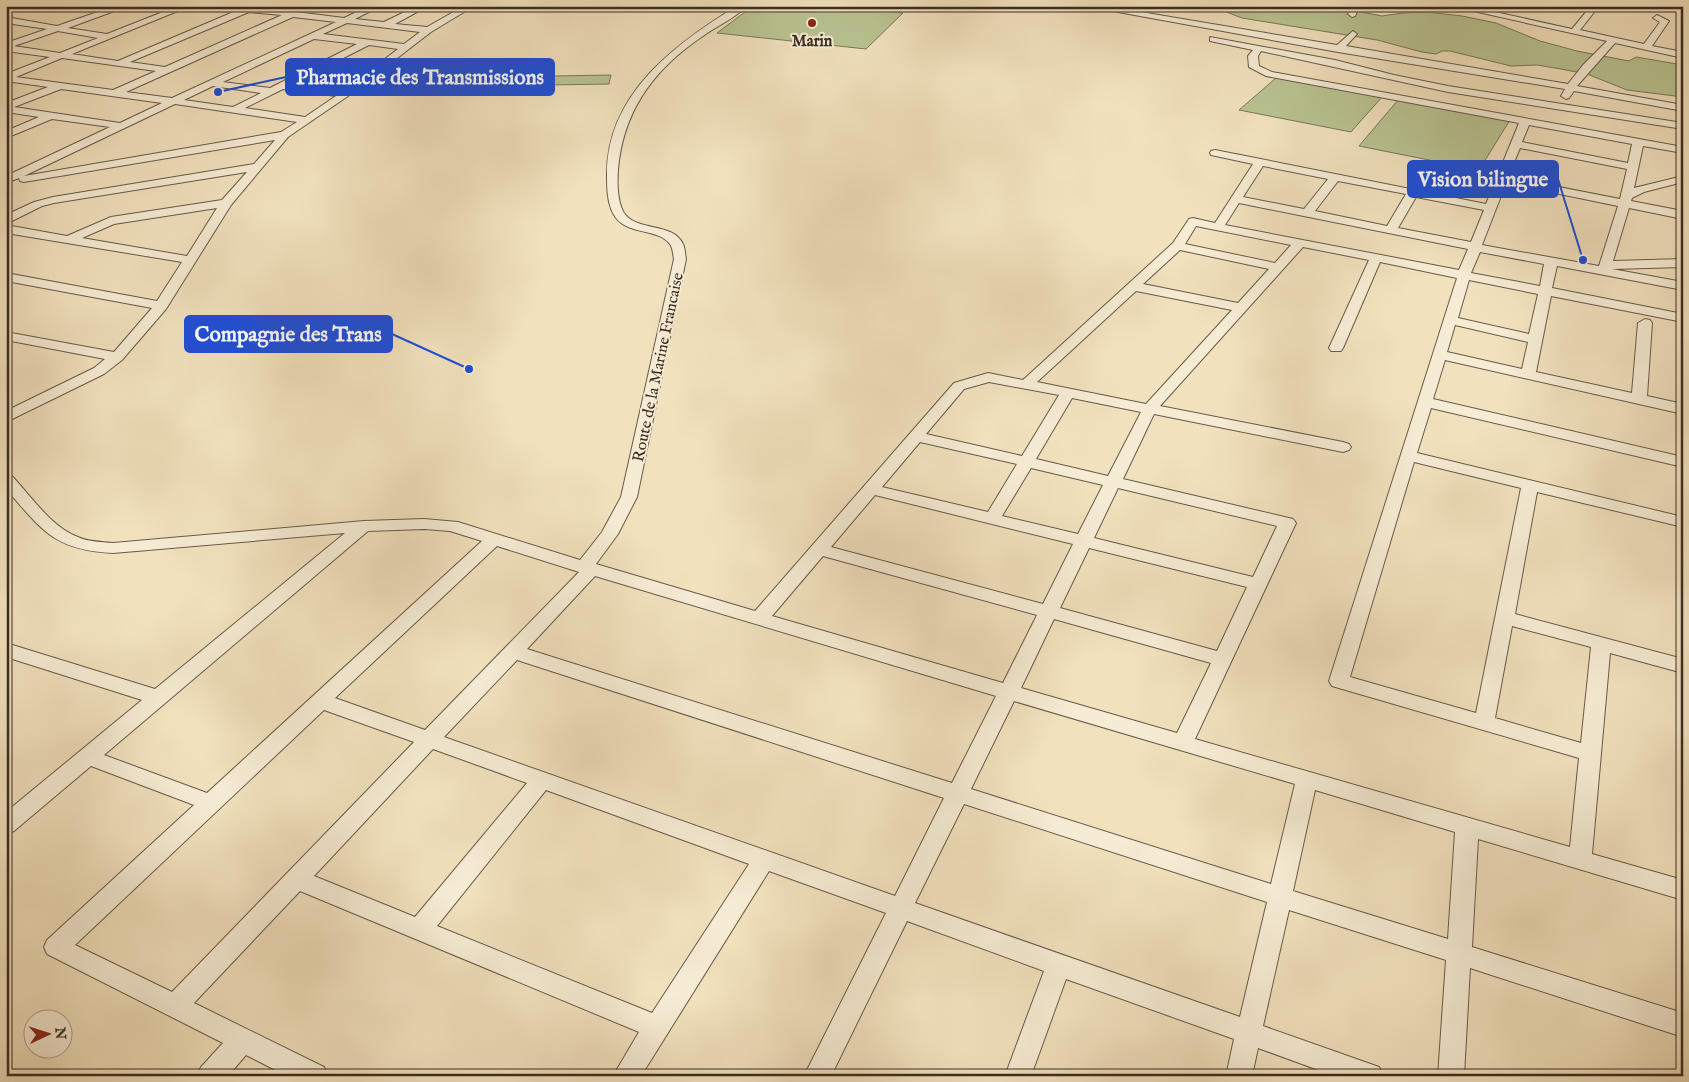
<svg xmlns="http://www.w3.org/2000/svg" width="1689" height="1082" font-family="'IM FELL English',serif">
<style>
.green{fill:#b9c392;stroke:#7a785a}
.lines{fill:none;stroke-linecap:round;stroke-linejoin:round}
.minor-casing{stroke:#685a4a;stroke-width:2}
.minor{fill:#f6ecd4;fill-rule:evenodd}
.poi-dot{fill:#8f2418;stroke:#f6ecd4;stroke-width:2}
.labels{text-anchor:middle;stroke-width:4;stroke-linejoin:round;paint-order:stroke}
.far-poi-label{font-size:16px;font-weight:bold;fill:#3b2d23;stroke:#f6ecd4}
.far-street-label{font-size:16px;fill:#3b2d23;stroke:#f6ecd4}
.leader{fill:none;stroke:#1d4ed8;stroke-width:2}
.callout-dot{fill:#1d4ed8;stroke:#f6ecd4;stroke-width:2}
.callout{fill:#1d4ed8;stroke:#1d4ed8;stroke-width:2}
.callout-label{font-size:21px;text-anchor:middle;font-weight:bold;fill:#fff}
</style>
<rect width="100%" height="100%" fill="#f1e1bd"/>
<filter id="stains"><feTurbulence type="fractalNoise" baseFrequency=".004" numOctaves="4"/><feColorMatrix values="0 0 0 0 .2 0 0 0 0 .09 0 0 0 0 .02 0 0 0 .5 -.17"/></filter>
<radialGradient id="worn" r=".72"><stop offset=".6" stop-color="#630" stop-opacity="0"/><stop offset="1" stop-color="#630" stop-opacity=".3"/></radialGradient>
<!-- green -->
<path class="green" d="M753 6H833L903 13 866 49 717 33Z
M1219 6H1330L1382 16 1403 13 1427 12 1462 16 1496 23 1540 41 1577 51 1629 61 1636 57 1683 65V97L1627 90 1587 74 1561 69 1537 65 1511 66 1450 51H1442L1436 54 1422 52 1377 40 1242 18 1221 10Z
M611 75 609 84 549 85 552 76Z
M1276 78 1382 97 1351 132 1239 110Z
M1398 100 1510 120 1479 170 1359 146Z"/>
<g class="lines">
<defs>
<path id="minor" d="M6 6H13L6 9Z
M115 6H128L68 28 107 34 178 6H190L72 54 118 61 238 10 220 6H247L344 18 369 6H380L355 19 384 22 417 6H428L395 24 427 27 464 6H474L431 32 348 96 288 137 231 205 166 309 122 360 104 374 6 422V411L94 368 105 359 6 340V332L114 352 152 308 6 281V273L157 301 182 262 6 233V225L67 236 111 217 222 200 247 172 54 203 42 206 6 224V215L34 202 53 197 254 164 275 140 24 182 20 181 19 178 6 183V176L110 127 52 119 6 138V131L39 117 6 112V103L48 87 6 81V74L50 57 6 51V43L47 29 6 23V17L57 26ZM249 12 282 15 165 67 130 62ZM293 17 336 22 172 98 126 92ZM347 23 420 32 404 44 323 34ZM58 31 98 38 60 53 14 46ZM314 39 357 44 270 88 223 82ZM369 45 398 49 343 91 292 84ZM62 58 156 71 113 90 16 77ZM213 86 261 93 233 107 184 100ZM61 89 162 103 120 123 14 107ZM283 89 336 96 305 117 245 108ZM175 104 297 122 281 132 24 176ZM217 208 187 256 82 238 114 224Z
M737 6H747C735 18 717 26 703 36 657 67 627 105 619 160 617 175 616 200 624 213 637 232 673 222 683 244 685 248 685 254 686 259L637 497 618 534 596 564 755 611 954 383 988 373 1023 380 1173 243 1189 219 1193 218 1215 223 1253 164 1211 155 1210 153 1211 151 1215 150 1486 204 1519 123 1266 76 1249 67 1248 56 1253 50 1210 41V37L1335 60 1394 75 1448 86 1683 123V129L1448 92 1261 51 1258 56 1259 66 1272 72 1683 147V153L1643 146 1634 188 1683 176V182L1644 192 1632 198 1631 201 1683 211V219L1629 208 1613 261 1683 259V267L1612 269 1683 282V290L1557 266 1552 288 1683 314V322L1551 296 1536 372 1632 393 1638 323 1645 319 1650 320 1652 323 1647 396 1683 404V414L1445 360 1433 399 1683 457V467L1431 408 1417 453 1683 517V527L1537 492 1515 614 1683 659V673L1610 653 1592 854 1683 880V900L1478 839 1472 947 1683 1013V1037L1470 968 1464 1076H1438L1446 960 1289 910 1263 1026 1379 1067 1383 1076H1335L1258 1048 1252 1076H1226L1234 1039 1066 979 1031 1076H1005L1044 971 907 921 831 1076H804L886 913 769 871 641 1076H613L639 1032 300 891 194 1003 324 1067 328 1076H287L246 1055 228 1076H197L201 1067 223 1043 47 954 44 947 47 940 194 805 91 766 14 831 6 834V812L142 700 6 657V643L155 689 345 533 113 553C54 550 43 531 6 489V474L12 476C31 496 51 527 78 537 89 542 101 542 113 543L364 521 424 519 458 522 580 560 602 532 621 497 674 259C673 255 673 248 670 244 657 228 629 235 616 218 607 206 607 188 607 174 607 94 675 44 737 6ZM1529 125 1632 144 1628 163 1522 142ZM1520 148 1627 169 1620 199 1508 177ZM1263 166 1328 179 1304 209 1243 197ZM1338 181 1406 194 1387 226 1315 211ZM1506 183 1618 206 1599 266 1482 245ZM1416 197 1484 210 1471 242 1398 228ZM1239 203 1468 249 1459 270 1225 225ZM1196 226 1291 245 1275 263 1185 244ZM1303 247 1369 260 1329 348 1331 351H1341L1343 348 1380 262 1457 278 1329 681 1332 686 1579 758 1570 847 1195 739 1296 523 1293 519 1123 479 1154 414 1343 452 1349 450 1351 447 1349 444 1343 442 1160 406ZM1180 250 1269 269 1238 303 1143 284ZM1480 252 1544 264 1540 286 1471 273ZM1469 280 1538 294 1529 334 1458 318ZM1136 291 1232 310 1146 404 1037 382ZM1455 325 1528 342 1522 369 1447 352ZM989 382 1059 395 1022 456 926 434 964 389ZM1072 398 1141 412 1108 476 1036 459ZM920 442 1017 464 988 512 882 487ZM1414 462 1521 488 1476 713 1350 677ZM1031 468 1103 485 1078 534 1002 516ZM1118 488 1277 526 1253 577 1094 538ZM875 495 1073 544 1043 604 831 547ZM424 529 450 531 482 541 207 793 104 755 368 531ZM497 546 579 572 425 730 335 698ZM1089 548 1247 587 1217 651 1060 608ZM823 556 1037 615 1003 683 772 616ZM595 576 996 696 952 783 527 649ZM1054 619 1211 663 1177 733 1021 688ZM1512 626 1591 647 1581 743 1495 718ZM517 660 944 798 895 896 444 737ZM1014 701 1295 784 1271 884 971 789ZM324 710 414 742 172 992 75 945ZM433 749 527 783 415 917 314 876ZM546 790 749 864 652 1013 437 926ZM1315 790 1455 832 1448 939 1293 891ZM964 804 1267 902 1240 1017 915 903Z
M1085 6H1105L1337 45 1353 31 1357 34 1346 46 1568 84 1583 65 1607 41 1451 6H1468L1572 29 1591 6H1599L1580 30 1644 44 1660 22 1653 18 1657 15 1669 21 1652 46 1683 52V58L1615 43 1577 86 1683 105V111L1574 91 1569 98 1566 99 1561 96 1565 89 1338 52Z
M1352 6H1360L1355 16 1352 17 1348 14Z"/>
</defs>
<!-- minor casing -->
<use href="#minor" class="minor-casing"/>
<!-- minor -->
<use href="#minor" class="minor"/>
</g>
<!-- markers -->
<circle class="poi-dot" cx="812" cy="23" r="5"/>
<g class="labels">
<!-- far-poi labels -->
<g class="far-poi-label">
<text x="812" y="46">Marin</text>
</g>
<!-- far-street labels -->
<g class="far-street-label">
<text transform="translate(657 367) rotate(-78)" y="6">Route de la Marine Francaise</text>
</g>
</g>
<!-- callouts -->
<path class="leader" d="M218 92L286 77M1583 260L1558 179M469 369L392 334"/>
<g class="callout-dot">
<circle cx="218" cy="92" r="5"/>
<circle cx="1583" cy="260" r="5"/>
<circle cx="469" cy="369" r="5"/>
</g>
<g class="callout">
<rect x="286" y="59" width="268" height="36" rx="5"/>
<rect x="1408" y="161" width="150" height="36" rx="5"/>
<rect x="185" y="316" width="207" height="36" rx="5"/>
</g>
<g class="callout-label">
<text x="420" y="84">Pharmacie des Transmissions</text>
<text x="1483" y="186">Vision bilingue</text>
<text x="288" y="341">Compagnie des Trans</text>
</g>
<!-- margin -->
<rect width="1689" height="1082" fill="none" stroke="#f1e1bd" stroke-width="25"/>
<rect x="8" y="8" width="1674" height="1067" fill="none" stroke="#3b2d23" stroke-width="2.5"/>
<rect x="12" y="12" width="1664" height="1057" fill="none" stroke="#3b2d23"/>
<!-- north arrow -->
<g transform="translate(48 1034) rotate(86)"><circle r="24" fill="#f6ecd4" stroke="#aba08d"/>
<path d="M0-4L9 19L0 12L-9 19Z" fill="#8f2418"/>
<text y="-8" font-size="14" font-weight="bold" text-anchor="middle" fill="#3b2d23">N</text>
</g>
<rect width="100%" height="100%" filter="url(#stains)"/>
<rect width="100%" height="100%" fill="url(#worn)"/>
</svg>
